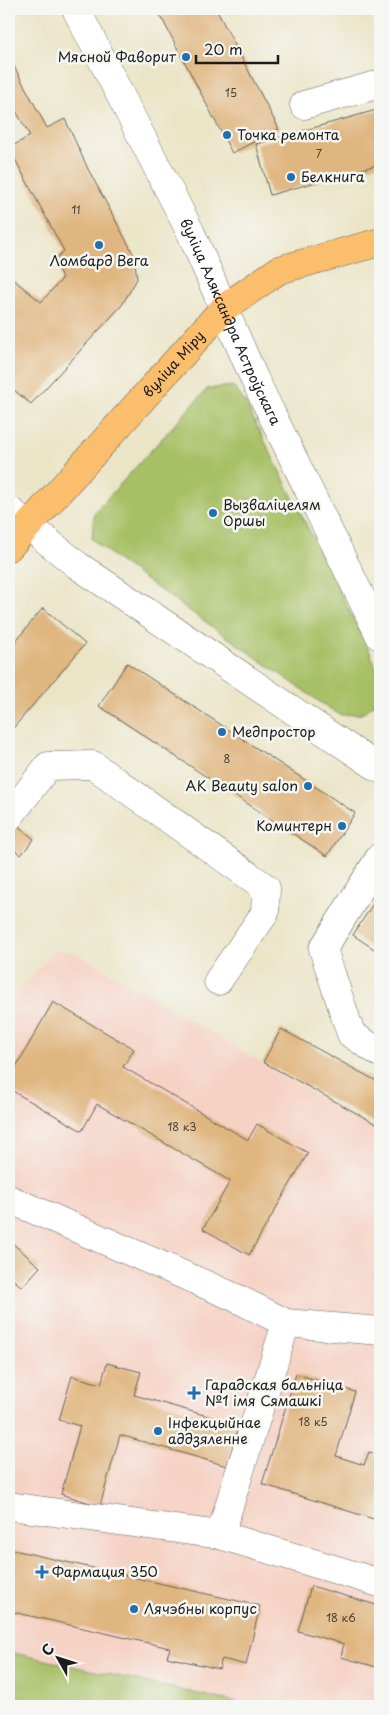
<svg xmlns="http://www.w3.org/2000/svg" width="389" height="1715" font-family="'Playpen Sans',sans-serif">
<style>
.built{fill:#f6d2c5}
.green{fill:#a7c065;stroke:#626e40}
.building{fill:#e0b680}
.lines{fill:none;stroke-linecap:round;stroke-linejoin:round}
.minor-casing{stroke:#646258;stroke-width:29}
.major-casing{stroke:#646258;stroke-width:29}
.minor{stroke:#fff;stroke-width:28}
.major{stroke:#fabe6d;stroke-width:28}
.poi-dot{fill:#1f6fb2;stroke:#f6f6f2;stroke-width:2}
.labels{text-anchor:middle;stroke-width:5;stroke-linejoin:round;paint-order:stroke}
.number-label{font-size:11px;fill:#4d4235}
.poi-label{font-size:14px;fill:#1c1c1c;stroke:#f6f6f2;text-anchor:start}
.street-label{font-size:14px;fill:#1c1c1c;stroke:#f6f6f2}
</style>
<rect width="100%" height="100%" fill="#f6f6f2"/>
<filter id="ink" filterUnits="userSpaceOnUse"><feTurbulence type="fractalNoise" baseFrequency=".02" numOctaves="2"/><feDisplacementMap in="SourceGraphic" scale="10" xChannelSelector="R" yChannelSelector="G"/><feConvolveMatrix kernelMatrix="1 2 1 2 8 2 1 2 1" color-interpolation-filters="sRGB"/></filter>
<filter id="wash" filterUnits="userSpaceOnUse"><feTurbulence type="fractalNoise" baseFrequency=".0096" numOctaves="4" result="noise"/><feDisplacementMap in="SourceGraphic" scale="20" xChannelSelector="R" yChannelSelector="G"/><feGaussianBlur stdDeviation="1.12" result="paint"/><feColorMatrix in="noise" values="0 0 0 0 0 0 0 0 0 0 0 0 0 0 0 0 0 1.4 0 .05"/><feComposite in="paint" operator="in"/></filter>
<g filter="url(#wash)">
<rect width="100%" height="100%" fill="#ebe5c8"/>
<!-- built -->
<path class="built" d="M54 951H73L380 1133V1706H323L293 1699 267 1706H253L9 1652V1004Z"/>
<!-- green -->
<path class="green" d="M233 386 245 402 370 652 380 678V686L374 705 361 714 340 715 320 702 120 562 92 539 94 513 207 389Z
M9 1652 253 1706H9Z"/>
<g id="blocks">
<!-- building -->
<path class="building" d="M157 9H216L279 129 232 153Z
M9 57 47 128 65 119 88 169 134 255 137 279 122 305 31 404 9 386V276L41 302 62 279 55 259 64 251 9 148 30 136 11 102 9 103Z
M380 109V164L270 195 256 144Z
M43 608 85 644 9 733V649Z
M127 663 355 813 327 856 99 706Z
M17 825 34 839 21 855 9 845V836Z
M380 893V953L353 935Z
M53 1002 134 1049 123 1067 248 1140 257 1124 308 1153 249 1255 203 1229 230 1181 97 1104 82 1131 9 1089V1079Z
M281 1029 380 1083V1126L263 1062Z
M12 1243 40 1267 22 1287 9 1276V1247Z
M107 1363 141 1372 134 1395 239 1425 227 1466 120 1435 100 1506 61 1494 80 1426 59 1420 72 1376 101 1384Z
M296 1374 355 1392 336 1456 364 1465 369 1452 380 1455V1521L262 1484Z
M9 1549 260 1606 246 1665 222 1659 219 1669 167 1657 170 1648 9 1611Z
M311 1586 380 1606V1668L341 1657 344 1644 298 1631Z"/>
</g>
</g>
<g filter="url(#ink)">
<use href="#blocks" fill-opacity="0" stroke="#646258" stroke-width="1"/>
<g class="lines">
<defs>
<g id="minor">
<path id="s1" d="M76 9 191 233 254 378 380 636"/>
<path d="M304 105 380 84"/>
<path d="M9 510 77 565 380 769"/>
<path d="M9 817 48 766 93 765 266 888 265 913 218 981"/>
<path d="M380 857 323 949 351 1034 380 1053"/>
<path d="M9 1199 234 1297 286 1323"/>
<path d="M9 1506 220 1535 380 1583"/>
<path d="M220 1535 286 1323 380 1331"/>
</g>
<g id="major">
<path id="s2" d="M9 547 224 308 279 270 380 242"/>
</g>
</defs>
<!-- minor casing -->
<use href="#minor" class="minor-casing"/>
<!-- major casing -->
<use href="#major" class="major-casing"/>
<!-- minor -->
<use href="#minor" class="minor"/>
<!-- major -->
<use href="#major" class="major"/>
</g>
</g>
<!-- markers -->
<g class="poi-dot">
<circle cx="186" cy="57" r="5"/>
<circle cx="227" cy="135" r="5"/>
<circle cx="291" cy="177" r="5"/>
<circle cx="99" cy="245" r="5"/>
<circle cx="213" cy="513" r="5"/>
<circle cx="222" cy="732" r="5"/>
<circle cx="308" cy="786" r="5"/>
<circle cx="342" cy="826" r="5"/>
<path d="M191.5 1385.5h5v5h5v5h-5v5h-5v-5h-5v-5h5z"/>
<circle cx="158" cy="1431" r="5"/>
<path d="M39.5 1564.5h5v5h5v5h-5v5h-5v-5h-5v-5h5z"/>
<circle cx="134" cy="1609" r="5"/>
</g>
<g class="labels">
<!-- number labels -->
<g class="number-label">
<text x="231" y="97">15</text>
<text x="319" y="158">7</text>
<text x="76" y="214">11</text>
<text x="227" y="763">8</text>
<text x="182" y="1131">18 к3</text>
<text x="313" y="1426">18 к5</text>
<text x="341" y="1622">18 к6</text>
</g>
<!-- poi labels -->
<g class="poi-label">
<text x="176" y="62" text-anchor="end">Мясной Фаворит</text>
<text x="237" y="140">Точка ремонта</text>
<text x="301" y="182">Белкнига</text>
<text x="99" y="266" text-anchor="middle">Ломбард Вега</text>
<text x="223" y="510">Вызваліцелям<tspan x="223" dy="16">Оршы</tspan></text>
<text x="232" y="737">Медпростор</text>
<text x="298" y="791" text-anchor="end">AK Beauty salon</text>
<text x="332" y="831" text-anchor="end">Коминтерн</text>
<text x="205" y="1390">Гарадская бальніца<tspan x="205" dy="16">№1 імя Сямашкі</tspan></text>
<text x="168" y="1428">Інфекцыйнае<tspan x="168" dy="16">аддзяленне</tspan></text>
<text x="52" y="1577">Фармация 350</text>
<text x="144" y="1614">Лячэбны корпус</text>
</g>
<!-- street labels -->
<g class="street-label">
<text dy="5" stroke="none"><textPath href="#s1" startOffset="349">вуліца Аляксандра Астроўскага</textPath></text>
<text dy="5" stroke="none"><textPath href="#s2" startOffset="246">вуліца Міру</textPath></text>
</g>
</g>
<!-- margin -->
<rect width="389" height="1715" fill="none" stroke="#f6f6f2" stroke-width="30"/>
<!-- north arrow -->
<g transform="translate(58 1658) rotate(309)" stroke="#f6f6f2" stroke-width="4" paint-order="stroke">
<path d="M0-4L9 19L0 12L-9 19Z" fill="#1c1c1c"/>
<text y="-8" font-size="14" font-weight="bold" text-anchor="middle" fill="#1c1c1c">С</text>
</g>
<!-- scale -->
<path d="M196 55v8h82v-8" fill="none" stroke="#1c1c1c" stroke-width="2.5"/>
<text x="204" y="55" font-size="15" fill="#1c1c1c" stroke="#f6f6f2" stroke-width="4" paint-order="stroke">20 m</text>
</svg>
